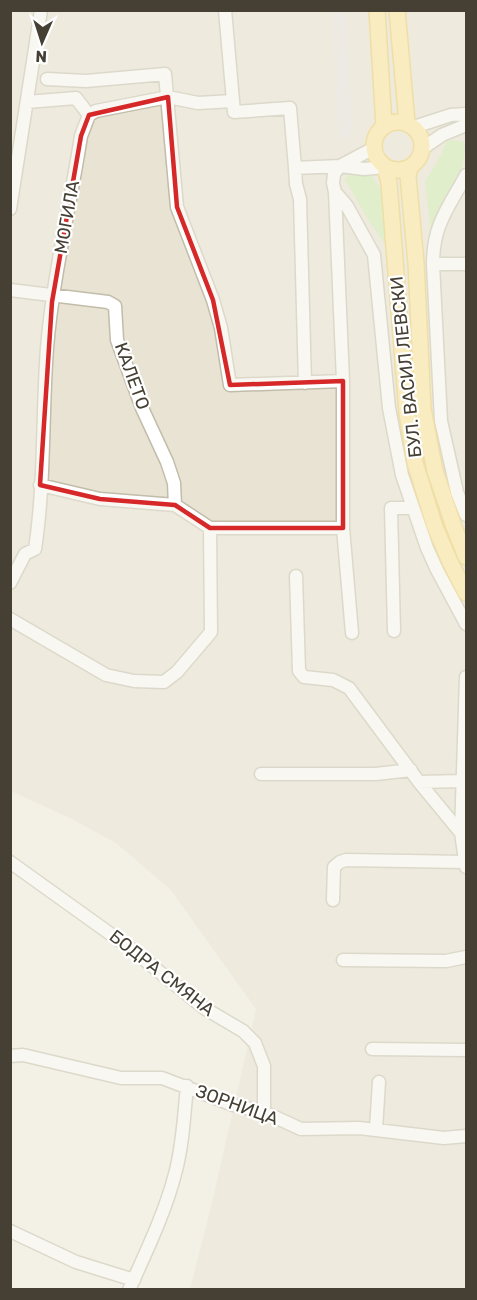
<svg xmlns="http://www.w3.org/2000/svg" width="477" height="1300" font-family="Rubik,sans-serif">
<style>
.residential{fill:#e8e3d3}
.green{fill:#caeaab}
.parking{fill:#e4e2de}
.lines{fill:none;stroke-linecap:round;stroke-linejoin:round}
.minor-casing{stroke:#c2bcaa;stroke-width:15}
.major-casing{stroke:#eac95c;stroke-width:18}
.minor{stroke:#fff;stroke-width:12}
.major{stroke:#ffe792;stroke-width:15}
.marked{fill:none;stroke:#d62828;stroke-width:4.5;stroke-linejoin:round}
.labels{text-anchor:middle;stroke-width:4.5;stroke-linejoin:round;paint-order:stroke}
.street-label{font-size:18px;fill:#464034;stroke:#fff}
</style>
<rect width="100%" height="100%" fill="#f3f0e5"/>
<!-- residential -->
<path class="residential" d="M11 11H466V1289H190L212 1203 256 1009 171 890 116 843 74 820 11 791Z"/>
<!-- green -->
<path class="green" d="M455 140 464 142C469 170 443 207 431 232L425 181 436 165 447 141Z
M362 170 373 177 381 190 387 247 367 218 345 179 348 174Z"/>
<!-- parking -->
<path class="parking" d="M332 11H346L353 139H338Z"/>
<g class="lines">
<defs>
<path id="minor" d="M225 10 233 101
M47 79 86 81 165 74 177 207 213 300 221 328 230 385 343 381
M27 102 76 98 89 115
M414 127 451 115 466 114
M374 148 340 166 334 174 333 183 335 192 347 206 374 255 389 408 402 475 427 548 437 570 466 624
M423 148 442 135 466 125
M466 175C449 207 433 224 433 264L441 421 457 492 466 515
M335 192 343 381V528L352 633
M10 209 41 10
M433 264H466
M10 290 108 302 115 306 117 340 142 408 167 462 174 483 175 505 210 528
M305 383 300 199 296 184 295 168 340 166 364 169 385 167
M40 485 100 499 175 505
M296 576 299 671 304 677 333 680 349 688 419 782 461 833
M10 583 25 554 35 549C45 483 42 415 47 348 53 276 70 207 81 136L89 115 96 111 168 97 198 103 233 101 234 112 290 108 295 168
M10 619 106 675 134 681 164 682 177 672 211 632 210 528H343
M394 631 391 508H412
M466 677 461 833 466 867
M261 774H376L411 770
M419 782 462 781
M10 862 130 948 204 1008 243 1031 255 1043 264 1066V1112
M333 900 334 867 340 862 346 860 466 862
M343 960 446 961 466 957
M372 1049 466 1050
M10 1056 23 1055 121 1078H162L233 1105 264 1112 301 1129 359 1128 444 1138 466 1136
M376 1129 379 1082
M10 1231 76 1262 134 1280
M129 1290C146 1252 165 1213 175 1174 183 1145 184 1115 187 1086"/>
<path id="major" d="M377 10 384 126
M397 10 407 123
M374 146a24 24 0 1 1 48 0a24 24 0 1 1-48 0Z
M385 167 389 183 407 413 415 463 435 527 450 562 466 593
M410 168 408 176 416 263 423 409 435 471 454 527 466 557"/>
</defs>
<!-- minor casing -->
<use href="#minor" class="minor-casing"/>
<!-- major casing -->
<use href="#major" class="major-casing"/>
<!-- minor -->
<use href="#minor" class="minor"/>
<!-- major -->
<use href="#major" class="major"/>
</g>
<!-- marked area -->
<path d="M0 0H477V1300H0ZM168 97 177 207 213 300 230 385 343 381V528H210L175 505 100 499 40 485 52 302 81 136 89 115Z" fill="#f3f0e5" fill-opacity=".55" fill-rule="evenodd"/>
<path class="marked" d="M168 97 177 207 213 300 230 385 343 381V528H210L175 505 100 499 40 485 52 302 81 136 89 115Z"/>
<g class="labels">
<!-- street labels -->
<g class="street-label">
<text transform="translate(67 217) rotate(-80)" y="6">МОГИЛА</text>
<text transform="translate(406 367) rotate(-96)" y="6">БУЛ. ВАСИЛ ЛЕВСКИ</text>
<text transform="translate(132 376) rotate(70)" y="6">КАЛЕТО</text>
<text transform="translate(162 973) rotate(38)" y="6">БОДРА СМЯНА</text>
<text transform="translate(237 1105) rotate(20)" y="6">ЗОРНИЦА</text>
</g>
</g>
<!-- border -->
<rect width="477" height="1300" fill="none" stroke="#464034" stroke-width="24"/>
<!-- north arrow -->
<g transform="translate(42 42) rotate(183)" stroke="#ffffff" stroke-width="4.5" paint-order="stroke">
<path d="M0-4.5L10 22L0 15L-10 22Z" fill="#464034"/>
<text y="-9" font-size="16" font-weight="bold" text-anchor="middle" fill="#464034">N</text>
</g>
</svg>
